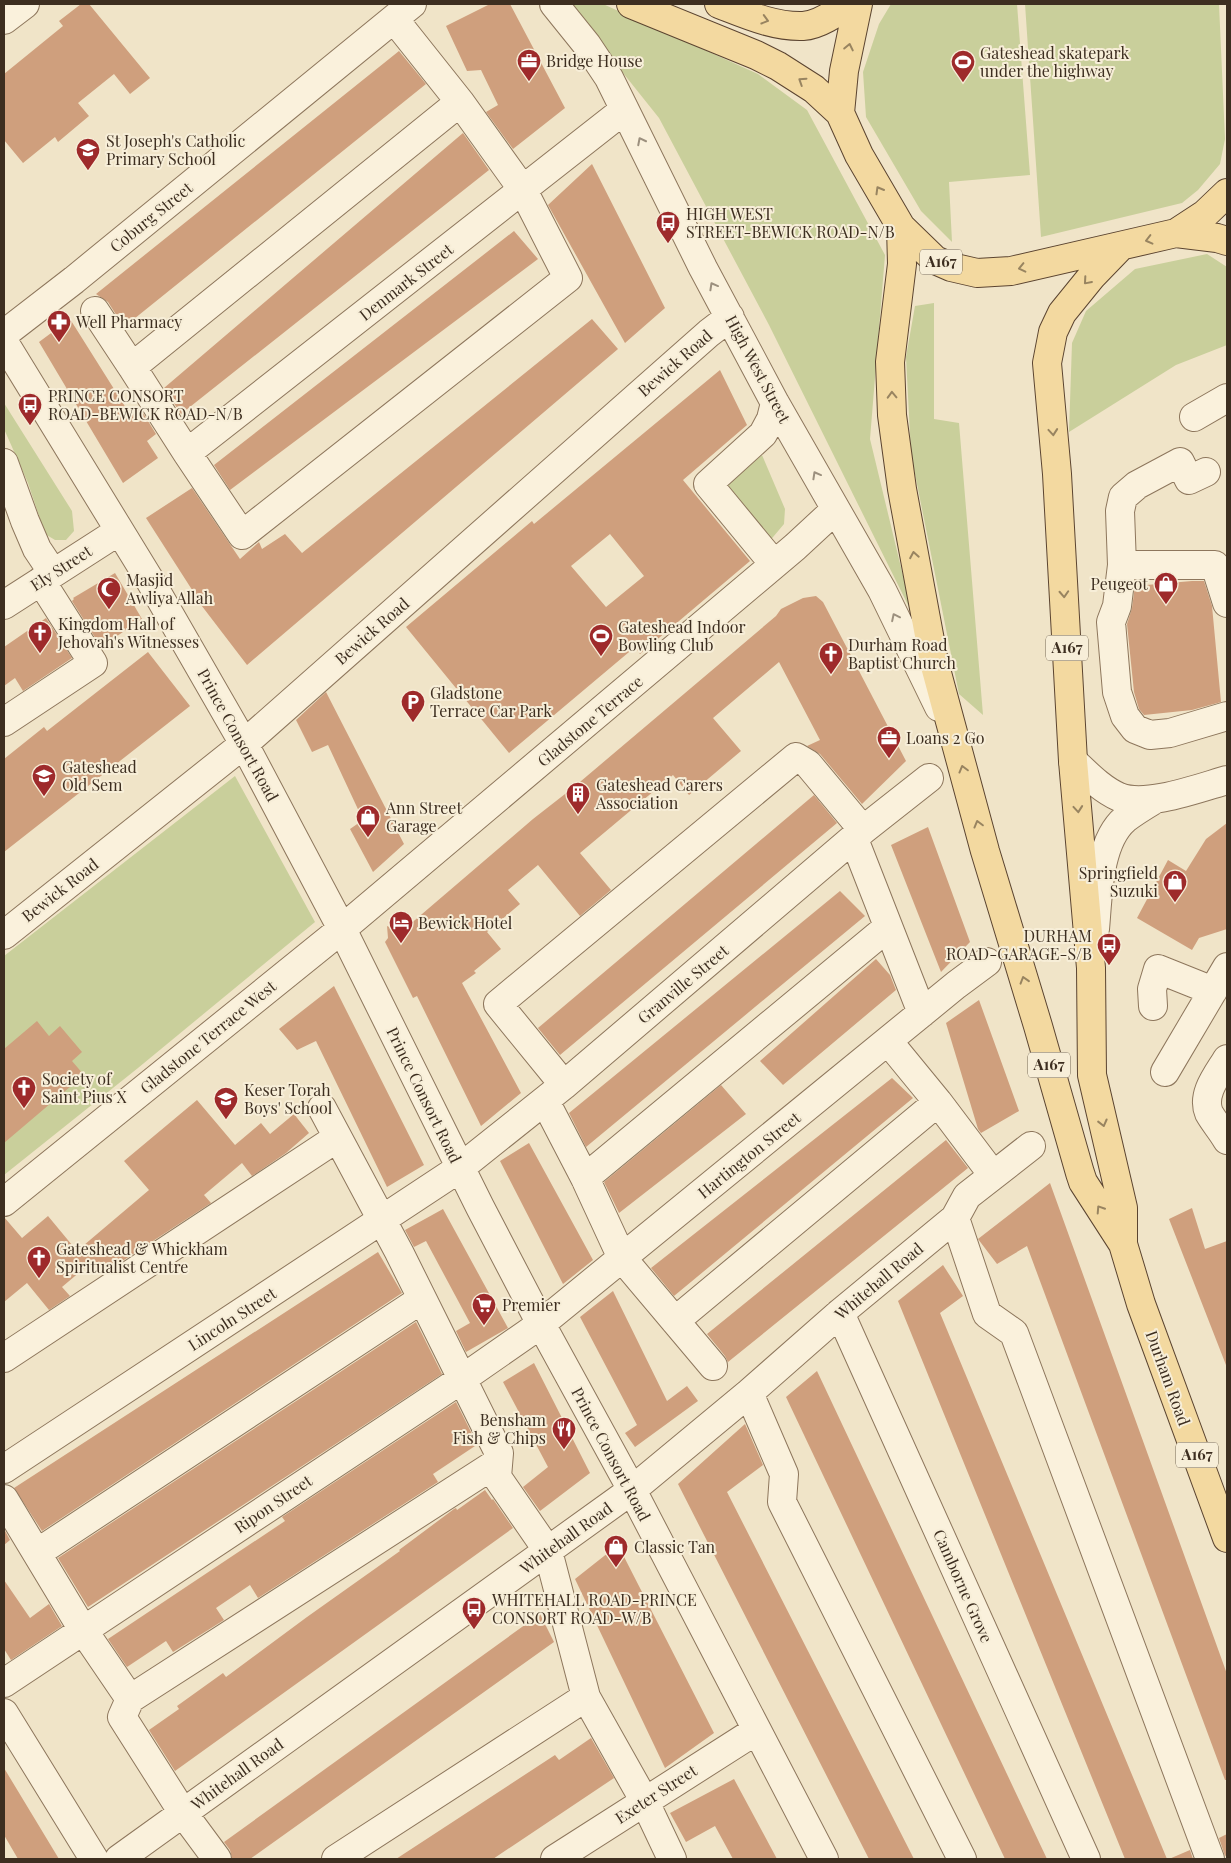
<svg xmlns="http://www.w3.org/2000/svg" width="1231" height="1863" font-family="'Playfair Display',serif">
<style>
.green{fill:#c9cf9b}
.building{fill:#cf9f7d;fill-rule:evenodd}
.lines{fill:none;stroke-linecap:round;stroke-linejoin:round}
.minor-casing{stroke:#8d765c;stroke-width:30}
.major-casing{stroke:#5b4430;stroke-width:30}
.minor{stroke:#faf1dc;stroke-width:28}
.major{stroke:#f3d9a0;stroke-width:28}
.oneway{stroke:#988460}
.oneway2{stroke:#9c907e}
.labels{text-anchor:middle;stroke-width:4;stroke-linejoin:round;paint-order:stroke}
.shield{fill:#f7eed8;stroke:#756857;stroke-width:1}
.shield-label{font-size:15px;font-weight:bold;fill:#3d2e20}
.poi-label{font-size:16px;fill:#3d2e20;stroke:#f7eed8;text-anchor:start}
.street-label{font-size:16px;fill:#3d2e20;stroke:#f7eed8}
</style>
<rect width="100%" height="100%" fill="#f0e4c8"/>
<!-- green -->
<path class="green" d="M568 4H603L758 74 807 110 885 255 870 439 912 613 769 325 659 118Z
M891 4H1017L1030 175 949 182 952 242 921 211 866 117 863 72 879 24Z
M1025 4H1219L1225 139 1220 164 1198 190 1182 203 1041 237Z
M1207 254 1227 267V345L1176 365 1069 432 1072 343 1086 311 1135 269Z
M934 303V419L959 423 983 715 959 694 911 454 906 357 915 306Z
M4 403 72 511 74 531 66 540H55L45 534 28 483 4 429Z
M762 455 785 509 784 524 768 543 728 492 727 484Z
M235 776 315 922 138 1068 4 1175V956Z"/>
<!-- building -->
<path class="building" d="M81 4H89L150 78 130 94 114 74 78 103 89 116 58 142 55 137 23 163 4 140V74L63 26 59 21Z
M490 4H510L565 108 513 149 486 112 498 105 481 70 467 71 446 26Z
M399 51 426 84 124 327 108 302 96 294Z
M463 133 489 170 181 414 164 388Z
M592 164 665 308 625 343 548 205Z
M514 231 538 259 230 490 214 465Z
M70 319 131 416 140 408 156 434 147 441 158 458 123 483 39 342Z
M592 319 618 349 247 665 195 597 196 596 146 518 192 488 240 559 259 542 262 549 285 534 302 553Z
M720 370 747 425 683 480 750 561 640 654 635 647 509 753 406 627 532 521 534 524ZM610 534 644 576 606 607 571 566Z
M115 573 142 619 101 647 72 601 74 599 73 598Z
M1192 581H1204L1212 606 1221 702 1192 710 1144 715 1139 709 1134 692 1127 624 1132 608 1135 586Z
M816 596 823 602 906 761 862 804 820 754 807 746 820 740 779 662 713 718 741 751 689 795 673 775 580 853 611 890 580 916 538 865 508 890 520 904 487 932 501 949 474 971 476 973 462 983 521 1093 481 1126 417 996 413 998 385 942 388 938 387 926 401 932 533 819 574 787 776 616 781 609 803 598Z
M46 618 72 658 23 691 15 678 4 686V647Z
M148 652 190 706 4 852V759L44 727 47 731Z
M326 692 404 844 373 872 350 829 363 820 328 745 312 752 296 720Z
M814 795 837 823 560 1055 538 1028Z
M1227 823V929L1199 938 1192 950 1137 918 1168 860 1186 871 1206 839Z
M928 827 970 942 941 972 891 845Z
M840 891 865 916 586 1147 569 1113Z
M876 959 890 975 896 990 783 1085 760 1061Z
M334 986 424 1165 387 1187 316 1041 297 1050 279 1029Z
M979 1000 1019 1111 981 1133 978 1129 946 1023Z
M37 1021 49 1036 60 1026 82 1052 72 1061 84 1075 4 1143V1049Z
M892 1078 913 1098 674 1296 651 1268Z
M721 1085 746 1114 619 1213 604 1182Z
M197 1100 235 1145 261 1123 270 1134 294 1114 309 1133 286 1153 252 1176 242 1163 204 1195 211 1203 104 1273 94 1260 62 1287 70 1296 49 1310 27 1283 4 1302V1217L22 1238 48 1216 77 1251 149 1190 124 1161Z
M946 1140 968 1168 728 1362 725 1356 707 1334Z
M529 1143 593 1260 563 1284 500 1161Z
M1050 1183 1227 1674V1780H1225L1027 1246 997 1264 978 1239Z
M1192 1208 1205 1249 1227 1241V1365H1226L1169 1219Z
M443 1209 508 1328 466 1352 456 1331 470 1323 426 1241 414 1247 405 1230Z
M378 1252 402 1293 42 1531 14 1488Z
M943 1265 963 1296 940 1313 1167 1859H1125L898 1301Z
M613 1291 667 1401 687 1386 698 1401 635 1447 625 1433 637 1425 580 1317Z
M416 1322 442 1374 88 1607 58 1558Z
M534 1363 590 1473 540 1511 523 1487 548 1467 503 1382Z
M817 1371 1047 1859H1005L786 1397Z
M456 1402 474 1438 471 1440 475 1446 433 1474 438 1482 258 1598 250 1585 216 1608 224 1620 173 1652 166 1641 127 1667 108 1639 285 1521 282 1517Z
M745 1424 763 1465 727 1492 914 1859H869L678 1484Z
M485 1490 492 1500 493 1499 513 1528 175 1771 149 1730 179 1709 177 1706 223 1673 226 1677 307 1617 400 1551 399 1550 454 1509 456 1508 457 1510Z
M4 1529 10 1540 4 1545Z
M618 1545 714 1733 665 1768 575 1579Z
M4 1580 30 1618 49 1604 62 1626 11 1660 4 1649Z
M540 1614 554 1642 250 1859H232L230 1850 224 1842Z
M591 1738 614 1778 493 1859H396L555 1755 559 1760Z
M4 1768 59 1859H18L4 1835Z
M734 1779 777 1859H733L715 1826 686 1842 670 1813Z
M1227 1834V1855L1225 1856 1219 1838Z
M1190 1850 1193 1859H1169Z"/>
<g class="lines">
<defs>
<path id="minor" d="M554 4 587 45 609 78 703 268 775 403 882 590 939 707
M394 19 460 102 132 367 187 453 242 535 568 278 523 190 460 102
M4 20 25 4
M95 311 132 367
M4 334 74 280 412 4
M4 342 148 577 244 744 342 929 480 1207 541 1324 632 1490 824 1859
M1194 417 1227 398
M187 453 624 110
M4 463 25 521 37 549 53 573
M1206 472 1189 480 1180 462 1137 485 1123 497 1120 511 1122 565 1117 606 1111 622 1117 692 1125 716 1135 729 1150 735 1170 733 1227 716
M774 564 708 484 763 434 771 419 775 403
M1122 565H1215L1227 603
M4 605 119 531
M4 722 93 663 41 581
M1073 761C1087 774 1101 789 1119 797 1146 808 1199 788 1227 780
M854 839 922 1013
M1095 929C1098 897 1098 842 1125 819 1134 812 1144 806 1154 800
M4 935 244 744 709 333 730 317
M1153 1006 1152 989 1158 969 1213 991
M888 1041 938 1102 993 1175
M1227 1059C1218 1074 1201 1094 1209 1113 1214 1122 1222 1131 1227 1140
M1165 1072 1227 967
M564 1085 498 1004 796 757 808 764 863 830
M545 1101 585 1178 622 1258 713 1366
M322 1108 399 1252 499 1453 497 1477 548 1551 586 1697 645 1802 672 1859
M585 1178 888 927
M4 1202 342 929 795 547 835 510
M955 1218 987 1314 1014 1333 1210 1859
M840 1313 1086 1859
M675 1321 938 1102
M4 1358 337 1138
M749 1393 784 1474 782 1502 962 1859
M4 1469 460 1168 564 1085 863 830 929 778
M4 1499 83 1630 130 1699
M37 1553 422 1299
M4 1683 462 1379 541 1324 956 985 987 962
M4 1713 94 1859
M119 1859 632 1490 749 1393 840 1313 955 1218 967 1196 1031 1146
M217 1859 183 1813 122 1717 130 1699 498 1462
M336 1859 586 1697
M555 1859 757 1730"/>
<path id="major" d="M631 4 756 55 778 66 814 89 840 113 859 155 901 227 935 260 951 267 977 273 1011 271 1176 233 1205 214 1227 193
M719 4C745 14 774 27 803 26 819 25 836 13 848 4
M840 113 844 71 858 4
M901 227 902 264 890 362 892 415 902 489 934 662 985 851 1038 1026 1080 1173 1083 1182 1123 1244 1141 1304 1227 1538
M1176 233 1217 238 1227 241
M1121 246 1092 276 1062 313 1053 332 1047 363 1057 474 1073 761 1091 968 1092 1075 1123 1208V1244"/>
</defs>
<!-- minor casing -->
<use href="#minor" class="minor-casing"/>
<!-- major casing -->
<use href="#major" class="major-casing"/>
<!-- minor -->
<use href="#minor" class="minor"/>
<!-- major -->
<use href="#major" class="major"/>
</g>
<!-- one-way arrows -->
<defs><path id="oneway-chevron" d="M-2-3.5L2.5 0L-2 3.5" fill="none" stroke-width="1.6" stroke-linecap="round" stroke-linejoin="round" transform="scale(1.25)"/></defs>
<g class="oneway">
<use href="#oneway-chevron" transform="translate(765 20) rotate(16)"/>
<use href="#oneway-chevron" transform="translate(849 47) rotate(-78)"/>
<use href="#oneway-chevron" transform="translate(802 81) rotate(-147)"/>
<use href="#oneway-chevron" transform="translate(879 190) rotate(-120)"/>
<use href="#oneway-chevron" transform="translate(1149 240) rotate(166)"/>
<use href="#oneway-chevron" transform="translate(1022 268) rotate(167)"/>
<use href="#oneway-chevron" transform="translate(1087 281) rotate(131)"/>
<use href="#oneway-chevron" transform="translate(892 395) rotate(-92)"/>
<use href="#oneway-chevron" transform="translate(1053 432) rotate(85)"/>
<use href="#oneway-chevron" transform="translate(914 555) rotate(-100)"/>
<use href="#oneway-chevron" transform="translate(1064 594) rotate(87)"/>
<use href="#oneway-chevron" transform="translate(963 769) rotate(-105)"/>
<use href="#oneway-chevron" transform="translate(1078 809) rotate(85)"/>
<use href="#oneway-chevron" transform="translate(978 824) rotate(-105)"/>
<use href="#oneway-chevron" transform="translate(1024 980) rotate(-107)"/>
<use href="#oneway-chevron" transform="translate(1103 1123) rotate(76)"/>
<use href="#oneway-chevron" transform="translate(1100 1209) rotate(-123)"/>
</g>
<g class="oneway2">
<use href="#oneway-chevron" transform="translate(641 141) rotate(-117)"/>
<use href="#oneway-chevron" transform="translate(713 286) rotate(-119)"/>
<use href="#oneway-chevron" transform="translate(816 475) rotate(-119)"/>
<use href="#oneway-chevron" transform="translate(895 617) rotate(-116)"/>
</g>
<!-- icons -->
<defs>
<symbol id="office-pin" viewBox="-11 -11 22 30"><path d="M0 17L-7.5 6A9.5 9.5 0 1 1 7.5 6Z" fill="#9e2a2b" stroke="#f7eed8"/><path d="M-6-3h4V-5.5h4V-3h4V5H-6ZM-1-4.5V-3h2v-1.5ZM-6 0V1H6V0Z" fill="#fff"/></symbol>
<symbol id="stadium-pin" viewBox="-11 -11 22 30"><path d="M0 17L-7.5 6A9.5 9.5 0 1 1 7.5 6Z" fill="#9e2a2b" stroke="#f7eed8"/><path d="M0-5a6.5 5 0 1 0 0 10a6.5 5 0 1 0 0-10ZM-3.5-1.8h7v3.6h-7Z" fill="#fff"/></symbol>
<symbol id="school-pin" viewBox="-11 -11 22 30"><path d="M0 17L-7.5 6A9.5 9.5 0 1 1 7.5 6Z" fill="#9e2a2b" stroke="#f7eed8"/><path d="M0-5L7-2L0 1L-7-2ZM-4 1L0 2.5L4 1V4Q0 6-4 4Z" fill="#fff"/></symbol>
<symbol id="bus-pin" viewBox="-11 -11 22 30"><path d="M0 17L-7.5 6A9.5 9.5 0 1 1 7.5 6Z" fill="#9e2a2b" stroke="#f7eed8"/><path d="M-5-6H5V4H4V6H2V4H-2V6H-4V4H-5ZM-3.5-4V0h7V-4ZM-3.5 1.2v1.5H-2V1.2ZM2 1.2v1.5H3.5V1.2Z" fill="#fff"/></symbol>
<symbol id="pharmacy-pin" viewBox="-11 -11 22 30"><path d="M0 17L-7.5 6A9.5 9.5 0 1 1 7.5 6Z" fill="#9e2a2b" stroke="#f7eed8"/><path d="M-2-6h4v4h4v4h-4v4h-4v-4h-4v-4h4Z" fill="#fff"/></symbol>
<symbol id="shop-pin" viewBox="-11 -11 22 30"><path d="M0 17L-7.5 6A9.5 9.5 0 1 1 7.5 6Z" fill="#9e2a2b" stroke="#f7eed8"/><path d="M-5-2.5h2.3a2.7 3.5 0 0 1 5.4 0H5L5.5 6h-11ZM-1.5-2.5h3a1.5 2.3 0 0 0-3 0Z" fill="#fff"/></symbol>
<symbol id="mosque-pin" viewBox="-11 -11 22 30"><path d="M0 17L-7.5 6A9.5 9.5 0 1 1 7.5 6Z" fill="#9e2a2b" stroke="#f7eed8"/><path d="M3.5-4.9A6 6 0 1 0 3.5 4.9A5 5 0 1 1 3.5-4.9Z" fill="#fff"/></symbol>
<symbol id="church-pin" viewBox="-11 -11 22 30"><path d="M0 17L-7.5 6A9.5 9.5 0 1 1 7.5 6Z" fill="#9e2a2b" stroke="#f7eed8"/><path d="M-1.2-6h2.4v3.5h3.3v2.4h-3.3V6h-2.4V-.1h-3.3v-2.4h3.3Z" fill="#fff"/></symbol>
<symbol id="parking-pin" viewBox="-11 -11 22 30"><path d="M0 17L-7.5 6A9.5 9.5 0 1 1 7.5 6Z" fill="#9e2a2b" stroke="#f7eed8"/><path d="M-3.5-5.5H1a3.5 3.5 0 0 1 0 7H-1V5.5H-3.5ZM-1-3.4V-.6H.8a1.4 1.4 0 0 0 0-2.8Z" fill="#fff"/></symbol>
<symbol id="university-pin" viewBox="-11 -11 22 30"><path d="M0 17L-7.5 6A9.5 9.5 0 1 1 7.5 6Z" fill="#9e2a2b" stroke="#f7eed8"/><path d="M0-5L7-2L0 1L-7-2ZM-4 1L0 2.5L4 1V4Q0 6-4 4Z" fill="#fff"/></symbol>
<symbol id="building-pin" viewBox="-11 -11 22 30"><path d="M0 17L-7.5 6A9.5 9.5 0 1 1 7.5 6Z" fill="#9e2a2b" stroke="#f7eed8"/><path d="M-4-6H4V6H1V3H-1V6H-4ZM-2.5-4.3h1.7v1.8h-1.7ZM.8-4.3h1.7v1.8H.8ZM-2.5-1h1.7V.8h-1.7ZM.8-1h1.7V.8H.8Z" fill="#fff"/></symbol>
<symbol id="hotel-pin" viewBox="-11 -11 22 30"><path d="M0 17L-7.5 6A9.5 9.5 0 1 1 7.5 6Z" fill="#9e2a2b" stroke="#f7eed8"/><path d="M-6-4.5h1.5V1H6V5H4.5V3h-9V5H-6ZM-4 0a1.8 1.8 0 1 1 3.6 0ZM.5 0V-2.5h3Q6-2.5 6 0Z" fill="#fff"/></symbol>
<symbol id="supermarket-pin" viewBox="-11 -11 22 30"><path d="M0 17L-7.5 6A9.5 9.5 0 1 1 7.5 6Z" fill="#9e2a2b" stroke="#f7eed8"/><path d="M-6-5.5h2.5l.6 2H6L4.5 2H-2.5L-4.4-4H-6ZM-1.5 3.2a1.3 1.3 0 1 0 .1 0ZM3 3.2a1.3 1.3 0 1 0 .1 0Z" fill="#fff"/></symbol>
<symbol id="restaurant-pin" viewBox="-11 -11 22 30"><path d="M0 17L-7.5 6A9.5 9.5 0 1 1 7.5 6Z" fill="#9e2a2b" stroke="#f7eed8"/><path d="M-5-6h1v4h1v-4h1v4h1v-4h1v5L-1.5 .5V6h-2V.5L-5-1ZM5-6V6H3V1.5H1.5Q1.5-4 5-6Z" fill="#fff"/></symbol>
</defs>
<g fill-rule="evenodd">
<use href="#office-pin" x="515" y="47" width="28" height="38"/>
<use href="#stadium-pin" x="949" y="48" width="28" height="38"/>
<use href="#school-pin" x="74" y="136" width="28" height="38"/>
<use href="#bus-pin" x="654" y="209" width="28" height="38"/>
<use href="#pharmacy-pin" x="45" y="308" width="28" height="38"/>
<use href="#bus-pin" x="16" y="391" width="28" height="38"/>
<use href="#shop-pin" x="1152" y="570" width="28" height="38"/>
<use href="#mosque-pin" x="95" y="575" width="28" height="38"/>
<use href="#church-pin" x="26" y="619" width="28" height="38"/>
<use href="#stadium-pin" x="587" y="622" width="28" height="38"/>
<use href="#church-pin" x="817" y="640" width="28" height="38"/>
<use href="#parking-pin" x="399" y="688" width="28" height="38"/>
<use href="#office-pin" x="875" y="724" width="28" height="38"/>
<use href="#university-pin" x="30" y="762" width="28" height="38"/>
<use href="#building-pin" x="564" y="780" width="28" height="38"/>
<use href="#shop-pin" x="354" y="803" width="28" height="38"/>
<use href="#shop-pin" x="1161" y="868" width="28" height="38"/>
<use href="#hotel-pin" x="387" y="909" width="28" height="38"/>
<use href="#bus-pin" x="1095" y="931" width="28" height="38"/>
<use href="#church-pin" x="10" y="1074" width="28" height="38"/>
<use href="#school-pin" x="212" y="1085" width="28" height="38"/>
<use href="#church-pin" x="25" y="1244" width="28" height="38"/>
<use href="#supermarket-pin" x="470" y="1291" width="28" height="38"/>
<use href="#restaurant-pin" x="550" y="1415" width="28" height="38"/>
<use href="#shop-pin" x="602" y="1533" width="28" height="38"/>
<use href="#bus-pin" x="460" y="1595" width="28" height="38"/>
</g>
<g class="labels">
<!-- shield labels -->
<g class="shield">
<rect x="920" y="249.5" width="42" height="25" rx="4"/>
<rect x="1046" y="635.5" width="42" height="25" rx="4"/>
<rect x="1028" y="1052.5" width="42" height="25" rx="4"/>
<rect x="1176" y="1442.5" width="42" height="25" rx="4"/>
</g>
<g class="shield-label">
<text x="941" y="267">A167</text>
<text x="1067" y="653">A167</text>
<text x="1049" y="1070">A167</text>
<text x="1197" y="1460">A167</text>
</g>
<!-- poi labels -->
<g class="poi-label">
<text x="980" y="59">Gateshead skatepark<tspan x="980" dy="18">under the highway</tspan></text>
<text x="546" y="67">Bridge House</text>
<text x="106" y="147">St Joseph's Catholic<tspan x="106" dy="18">Primary School</tspan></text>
<text x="686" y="220">HIGH WEST<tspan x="686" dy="18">STREET-BEWICK ROAD-N/B</tspan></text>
<text x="76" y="328">Well Pharmacy</text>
<text x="48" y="402">PRINCE CONSORT<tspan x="48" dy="18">ROAD-BEWICK ROAD-N/B</tspan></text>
<text x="126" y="586">Masjid<tspan x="126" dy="18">Awliya Allah</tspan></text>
<text x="1148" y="590" text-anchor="end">Peugeot</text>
<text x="58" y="630">Kingdom Hall of<tspan x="58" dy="18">Jehovah's Witnesses</tspan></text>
<text x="618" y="633">Gateshead Indoor<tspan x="618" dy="18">Bowling Club</tspan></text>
<text x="848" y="651">Durham Road<tspan x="848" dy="18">Baptist Church</tspan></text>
<text x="430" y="699">Gladstone<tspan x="430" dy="18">Terrace Car Park</tspan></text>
<text x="906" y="744">Loans 2 Go</text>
<text x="62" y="773">Gateshead<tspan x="62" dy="18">Old Sem</tspan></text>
<text x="596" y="791">Gateshead Carers<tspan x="596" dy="18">Association</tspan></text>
<text x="386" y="814">Ann Street<tspan x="386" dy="18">Garage</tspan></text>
<text x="1158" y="879" text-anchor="end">Springfield<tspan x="1158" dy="18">Suzuki</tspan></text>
<text x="418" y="929">Bewick Hotel</text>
<text x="1092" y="942" text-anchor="end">DURHAM<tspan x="1092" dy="18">ROAD-GARAGE-S/B</tspan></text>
<text x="42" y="1085">Society of<tspan x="42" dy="18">Saint Pius X</tspan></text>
<text x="244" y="1096">Keser Torah<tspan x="244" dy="18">Boys' School</tspan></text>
<text x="56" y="1255">Gateshead &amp; Whickham<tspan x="56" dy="18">Spiritualist Centre</tspan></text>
<text x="502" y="1311">Premier</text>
<text x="546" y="1426" text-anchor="end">Bensham<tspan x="546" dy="18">Fish &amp; Chips</tspan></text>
<text x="634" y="1553">Classic Tan</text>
<text x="492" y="1606">WHITEHALL ROAD-PRINCE<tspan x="492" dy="18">CONSORT ROAD-W/B</tspan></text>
</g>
<!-- street labels -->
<g class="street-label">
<text transform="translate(151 217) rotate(-39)" y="6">Coburg Street</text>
<text transform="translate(406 282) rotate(-38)" y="6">Denmark Street</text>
<text transform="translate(675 363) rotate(-41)" y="6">Bewick Road</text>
<text transform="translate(758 369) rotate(62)" y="6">High West Street</text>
<text transform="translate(61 568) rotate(-33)" y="6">Ely Street</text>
<text transform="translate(372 631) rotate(-41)" y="6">Bewick Road</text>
<text transform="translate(590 721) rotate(-40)" y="6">Gladstone Terrace</text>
<text transform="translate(238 735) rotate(61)" y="6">Prince Consort Road</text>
<text transform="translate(60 890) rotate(-38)" y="6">Bewick Road</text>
<text transform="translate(683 984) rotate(-40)" y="6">Granville Street</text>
<text transform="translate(208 1037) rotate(-39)" y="6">Gladstone Terrace West</text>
<text transform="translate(424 1095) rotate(64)" y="6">Prince Consort Road</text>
<text transform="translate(749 1155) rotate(-39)" y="6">Hartington Street</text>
<text transform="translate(879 1281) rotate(-40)" y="6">Whitehall Road</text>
<text transform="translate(232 1319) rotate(-33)" y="6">Lincoln Street</text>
<text transform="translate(1168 1378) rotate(70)" y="6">Durham Road</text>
<text transform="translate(611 1454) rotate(62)" y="6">Prince Consort Road</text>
<text transform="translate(273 1504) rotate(-34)" y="6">Ripon Street</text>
<text transform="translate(566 1538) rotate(-36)" y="6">Whitehall Road</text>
<text transform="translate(963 1586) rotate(66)" y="6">Camborne Grove</text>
<text transform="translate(237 1774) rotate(-36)" y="6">Whitehall Road</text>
<text transform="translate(656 1794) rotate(-33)" y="6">Exeter Street</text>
</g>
</g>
<!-- border -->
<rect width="1231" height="1863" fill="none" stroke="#3d2e20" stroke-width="10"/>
</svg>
